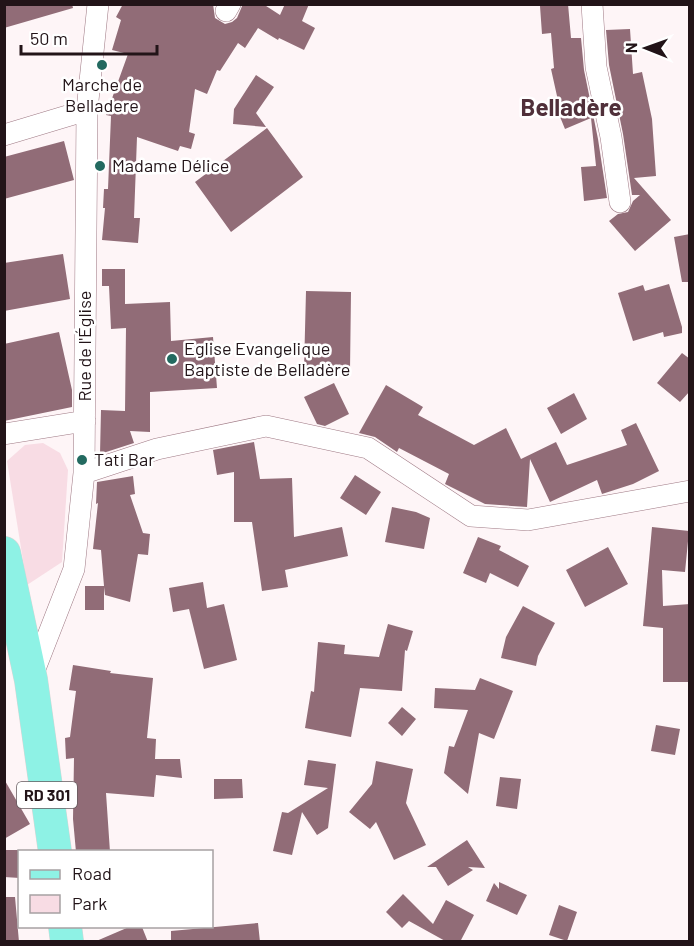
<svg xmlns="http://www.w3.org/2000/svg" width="694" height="946" font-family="Barlow,sans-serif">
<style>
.green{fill:#f8dce4}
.building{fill:#916c77}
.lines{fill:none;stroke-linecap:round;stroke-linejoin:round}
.street-casing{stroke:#9f7a85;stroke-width:22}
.primary-casing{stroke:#d7d5d5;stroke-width:34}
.street{stroke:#fff;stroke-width:21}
.primary{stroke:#8ef2e5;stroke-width:33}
.poi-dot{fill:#236a60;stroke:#fff;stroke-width:2}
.labels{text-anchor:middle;stroke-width:5;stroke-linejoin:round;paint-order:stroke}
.shield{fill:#fff;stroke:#645a5d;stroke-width:1.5}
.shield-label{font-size:16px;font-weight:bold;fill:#221418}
.poi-label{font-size:18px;fill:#221418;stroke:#fff;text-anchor:start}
.street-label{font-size:18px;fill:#221418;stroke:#fff}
.district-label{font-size:24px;font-weight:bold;fill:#50303a;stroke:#fff}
</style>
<rect width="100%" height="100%" fill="#fef5f7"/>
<!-- green -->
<path class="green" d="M43 443 60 453 68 470 62 562 27 585 7 461 25 445Z"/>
<!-- building -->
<path class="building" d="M4 4H72L73 8 4 28Z
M123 4H213L215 18 225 24 232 22 237 18 243 4H263L280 15 285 4H309L302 21 315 28 304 50 279 38 278 40 258 28 245 48 238 43 220 71 217 70 207 94 195 89 189 132 195 134 191 149 180 146 178 151 137 137 134 218H140L138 243 102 240 105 208H103L104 189H108L111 116 106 115 128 54 112 50 121 20 116 17Z
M568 4 571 38H581L584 70 598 139 607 198 584 201 581 167 596 166 591 118 565 129 556 107 559 105 551 69 554 68 551 33 542 34 540 6Z
M630 29 633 74 642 72 652 119 656 176 634 178 671 220 635 251 609 221 618 214 628 212 633 201 640 195H632L623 134 609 65 606 30Z
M256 75 274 87 256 113 266 127 233 124 234 109Z
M267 128 303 177 231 232 195 182Z
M64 141 74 180 4 199V157Z
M690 234V282H682L674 237Z
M63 254 70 299 4 311V263Z
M102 269H125V304L170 302 171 341 213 337 217 388 150 392V432L130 431 134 443 100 454 101 410 125 411 126 328 111 329 109 286H102Z
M669 284 682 327V333L664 337 663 332 633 341 618 293 643 285 645 291Z
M306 291 351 292 350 370 304 369Z
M59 332 72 390V407L4 421V344Z
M682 353 690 359V391L680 402 657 383Z
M334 383 349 414 325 426 317 424 304 397Z
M386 385 423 407 418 415 474 445 506 428 521 459 556 442 567 465 627 445 621 430 636 423 659 471 633 484 602 494 597 480 550 502 530 459 527 507 485 504 445 484 449 474 399 448 397 452 375 437 359 433Z
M574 393 587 419 561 434 547 408Z
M254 442 260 479 292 478 294 537 342 527 348 556 285 570 288 587 262 591 252 522H234V472L217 475 213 450Z
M355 475 381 492 366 515 340 498Z
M133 476 135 494 130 495 143 533 150 534 148 555 138 554 130 602 105 595 104 587V610H85V586H104L101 550 93 549 98 503 96 504 97 482Z
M392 507 416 512 430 518 424 549 385 542Z
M652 527 689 531 685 572 662 570 663 606 690 604V682H663V628L643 626Z
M478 537 501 546 499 550 529 566 518 587 490 573 486 583 463 573Z
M608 547 628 584 585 607 566 570Z
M203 582 207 608 224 604 237 660 204 669 189 609 173 612 169 588Z
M523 606 555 623 538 656 536 666 501 658 506 637Z
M388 624 413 631 407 651 405 650 402 691 360 688 351 737 305 728 311 691 314 692 318 642 345 645 344 654 379 657Z
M73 665 111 671 110 673 153 678 147 738 156 739 155 759H180L182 778 156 775 154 797 106 793 110 852H76L73 819 74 758 66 759 65 738 70 737 76 691 69 690Z
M480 678 513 691 494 739 479 733 468 794 444 773 449 746 454 747 468 710 434 708 435 688 475 690Z
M402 707 416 719 402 736 388 723Z
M656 725 680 729 675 755 651 751Z
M308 760 336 764 328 828 317 835 302 812 292 855 273 851 282 812 288 813 328 788 304 785Z
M376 761 413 769 406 803 426 845 394 860 376 822 370 829 349 812 372 784Z
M500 777 521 779 517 809 496 806Z
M4 779 30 824 4 839Z
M214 779H242L243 798 214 799Z
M467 840 485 868 468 867 473 870 448 886 436 867H427Z
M4 850H20V878L4 877Z
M499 882 527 895 517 915 486 901 494 883 499 889Z
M403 894 433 924 446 900 474 915 460 942H447L409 921 402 928 386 912Z
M4 897H15L19 942H4Z
M559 905 577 912 567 941 549 935Z
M258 923 260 942H171V931Z
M129 927H142L148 942H94Z"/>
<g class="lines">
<defs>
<path id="street" d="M592 4 596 67 611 137 620 202
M226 11 230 4
M4 135 87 110
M4 434 85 421
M84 473 157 449 266 426 368 448 471 516 528 520 690 491
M31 679 74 569 84 473 87 110 98 4"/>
<path id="primary" d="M4 553 31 680 55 852
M65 926 67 942"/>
</defs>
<!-- street casing -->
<use href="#street" class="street-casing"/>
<!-- primary casing -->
<use href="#primary" class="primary-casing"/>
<!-- street -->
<use href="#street" class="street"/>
<!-- primary -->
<use href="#primary" class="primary"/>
</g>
<!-- markers -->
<g class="poi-dot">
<circle cx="102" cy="65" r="6"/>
<circle cx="100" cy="166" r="6"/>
<circle cx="172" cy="359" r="6"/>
<circle cx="82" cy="460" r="6"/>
</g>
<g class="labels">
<!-- shield labels -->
<rect class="shield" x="17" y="782" width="60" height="26" rx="4.5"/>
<g class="shield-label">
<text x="47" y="801">RD 301</text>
</g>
<!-- poi labels -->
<g class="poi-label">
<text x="102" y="91" text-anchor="middle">Marche de<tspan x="102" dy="21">Belladere</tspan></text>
<text x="112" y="172">Madame Délice</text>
<text x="184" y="355">Eglise Evangelique<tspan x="184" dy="21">Baptiste de Belladère</tspan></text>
<text x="94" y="466">Tati Bar</text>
</g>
<!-- street labels -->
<g class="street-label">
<text transform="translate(85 346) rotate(-90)" y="6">Rue de l'Église</text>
</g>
<!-- district labels -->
<g class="district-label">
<text x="571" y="116">Belladère</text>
</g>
</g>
<!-- border -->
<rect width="694" height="946" fill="none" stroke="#221418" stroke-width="12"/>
<!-- legend -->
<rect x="18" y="850" width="195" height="78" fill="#ffffff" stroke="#a7a1a3" stroke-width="1.5"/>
<rect x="30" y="870" width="30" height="9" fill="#8ef2e5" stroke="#a7a1a3" stroke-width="1.5"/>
<text x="72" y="880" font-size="18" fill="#221418">Road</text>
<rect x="30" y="895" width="30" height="18" fill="#f8dce4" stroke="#a7a1a3" stroke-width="1.5"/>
<text x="72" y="910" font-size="18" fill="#221418">Park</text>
<!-- north arrow -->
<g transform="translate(646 48) rotate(271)" stroke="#ffffff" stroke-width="4.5" paint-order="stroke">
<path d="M0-4.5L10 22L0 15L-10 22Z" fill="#221418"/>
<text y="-9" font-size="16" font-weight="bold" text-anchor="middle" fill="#221418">N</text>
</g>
<!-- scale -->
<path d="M21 45v9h136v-9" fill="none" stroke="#221418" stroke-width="3"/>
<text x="30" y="45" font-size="18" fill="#221418" stroke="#ffffff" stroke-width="4.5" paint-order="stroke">50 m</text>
</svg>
